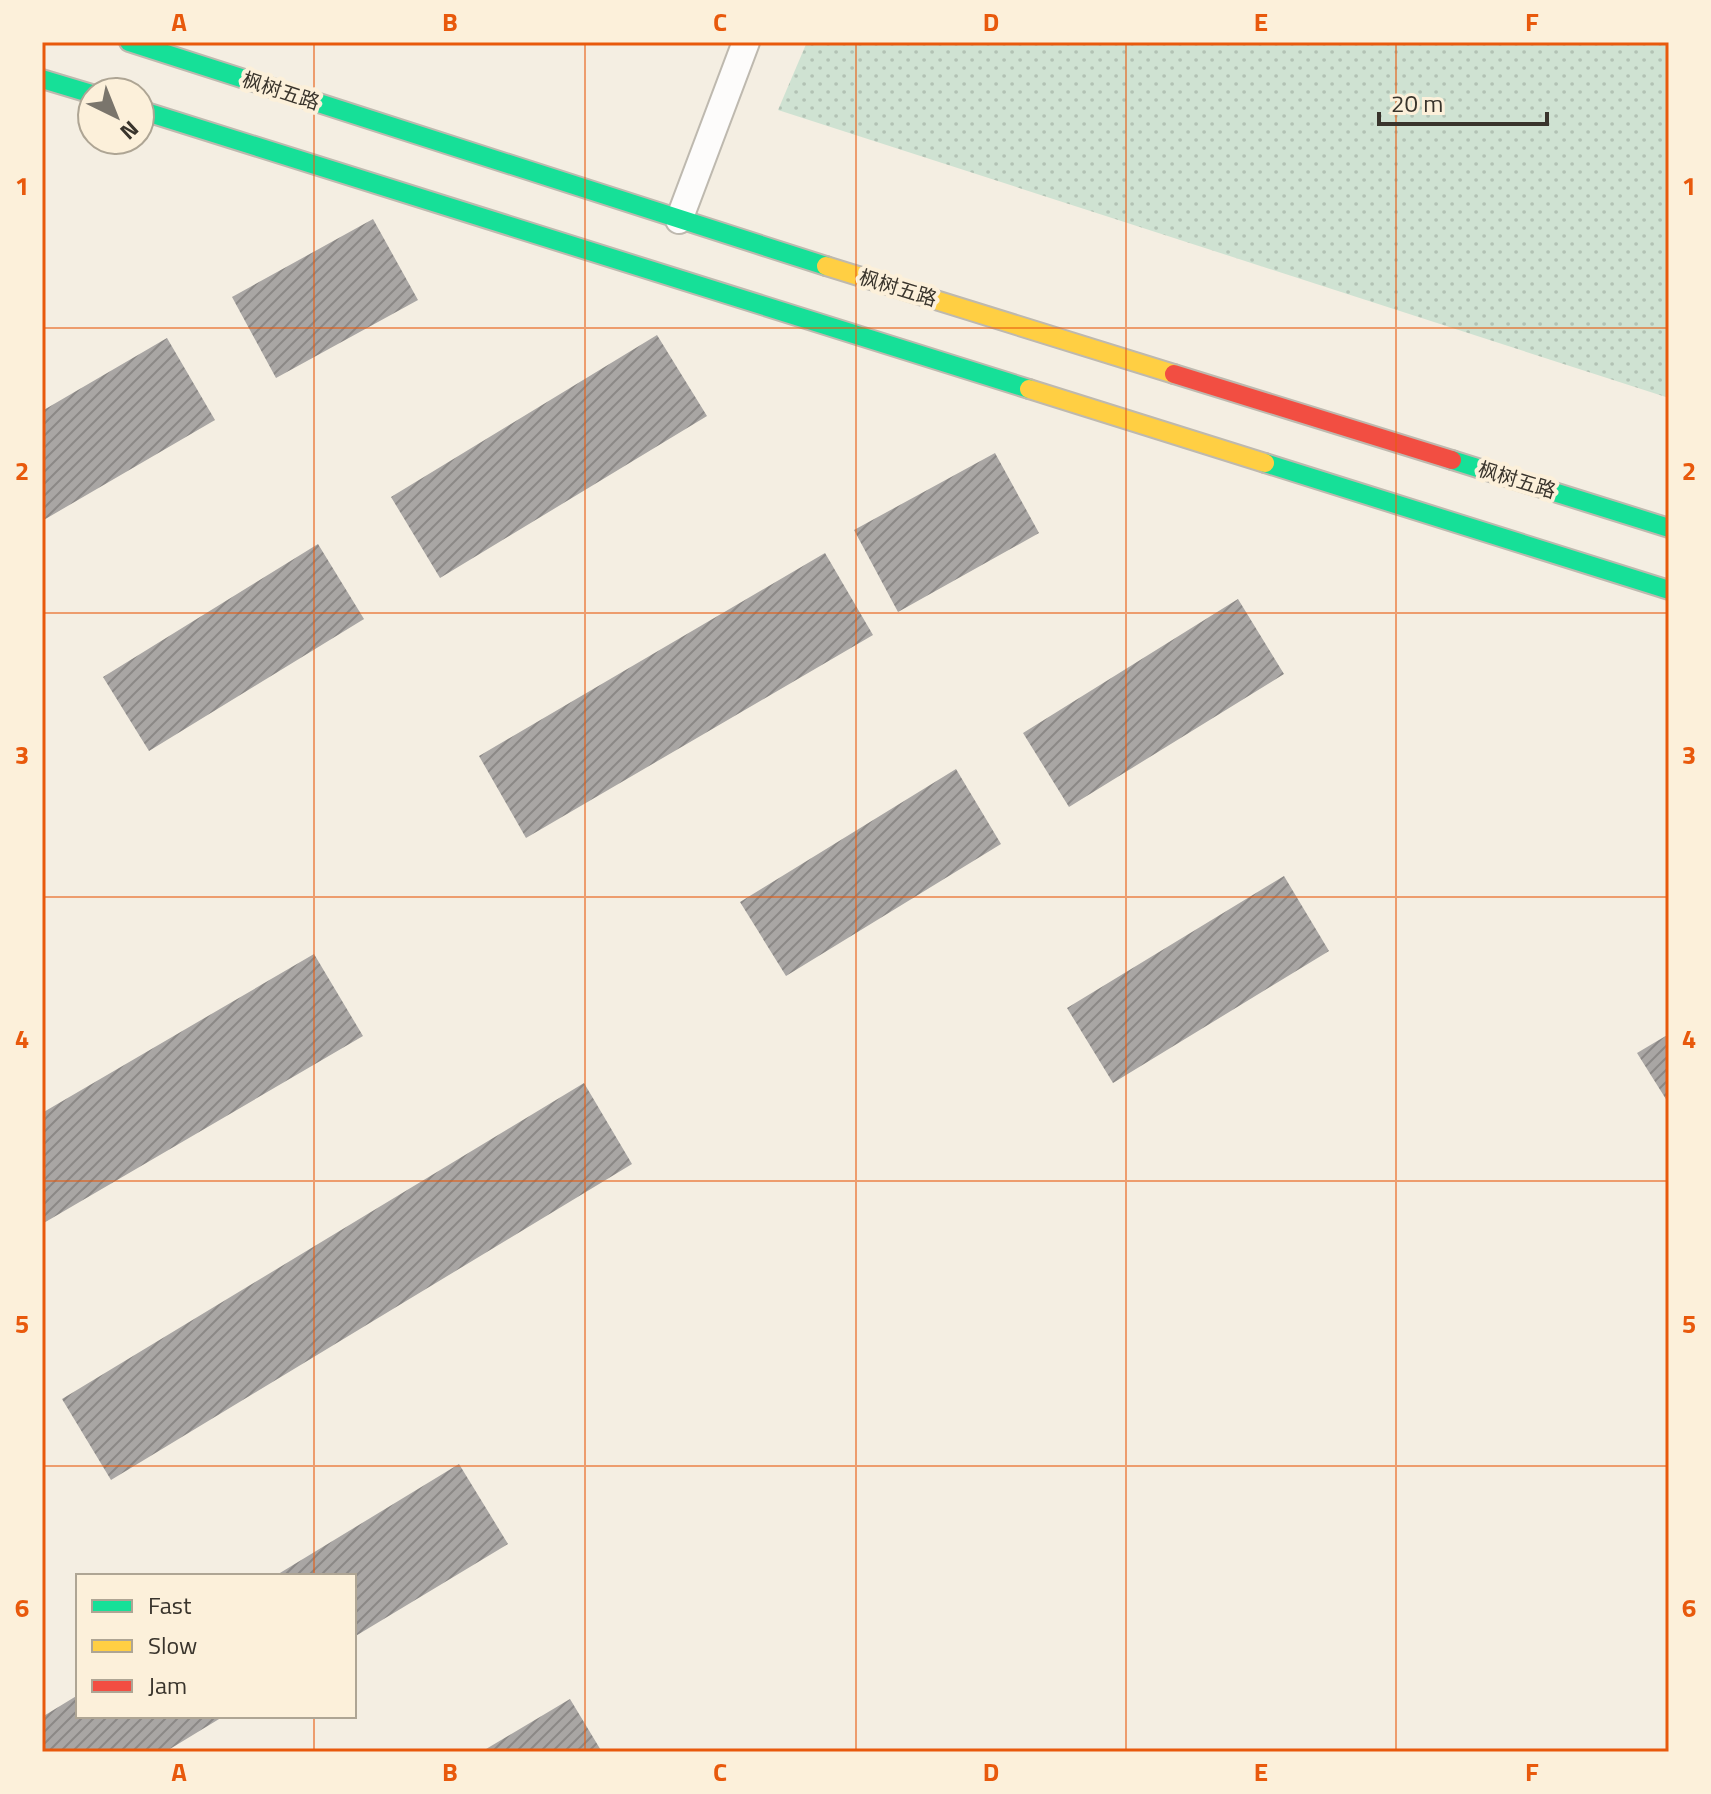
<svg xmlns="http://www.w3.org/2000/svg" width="1711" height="1794" font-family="'Titillium Web','Noto Sans SC',sans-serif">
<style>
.park{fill:url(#park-dots)}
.building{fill:url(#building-hatch)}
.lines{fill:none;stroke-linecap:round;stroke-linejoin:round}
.lane-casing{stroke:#beb9af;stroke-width:30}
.fast-casing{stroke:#beb9af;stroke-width:22}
.slow-casing{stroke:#beb9af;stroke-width:22}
.jam-casing{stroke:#beb9af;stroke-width:22}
.lane{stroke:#fdfcfb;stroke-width:26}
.fast{stroke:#16e098;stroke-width:18}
.slow{stroke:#ffcf43;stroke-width:18}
.jam{stroke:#f24e42;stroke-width:18}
.grid{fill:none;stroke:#e8590c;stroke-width:2;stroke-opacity:0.55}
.labels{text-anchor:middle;stroke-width:8;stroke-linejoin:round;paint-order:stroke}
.street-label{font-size:20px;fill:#39342c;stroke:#fcf0da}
.neatline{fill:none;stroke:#e8590c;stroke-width:3}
.grid-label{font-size:26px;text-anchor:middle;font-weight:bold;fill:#e8590c}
</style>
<defs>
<pattern id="park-dots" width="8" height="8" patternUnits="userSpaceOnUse" patternTransform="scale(2)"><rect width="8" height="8" fill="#cfe2d2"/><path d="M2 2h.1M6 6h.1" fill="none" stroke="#b2c2b4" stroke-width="1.8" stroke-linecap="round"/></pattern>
<pattern id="building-hatch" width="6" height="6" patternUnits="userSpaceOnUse" patternTransform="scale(2)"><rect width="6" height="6" fill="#a9a6a4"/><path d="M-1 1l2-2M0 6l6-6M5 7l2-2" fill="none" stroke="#8b8886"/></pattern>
</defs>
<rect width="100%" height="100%" fill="#f4eee2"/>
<!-- park -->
<path class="park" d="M807 42H1669V398L778 110Z"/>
<!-- building -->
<path class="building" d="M373 219 418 300 276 378 232 297Z
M657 335 707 416 440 578 391 497Z
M167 338 215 420 42 521V411Z
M995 453 1039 533 898 612 854 530Z
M318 544 364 619 149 751 103 677Z
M825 553 873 635 526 838 479 756Z
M1238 599 1284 674 1069 807 1023 733Z
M956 769 1001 844 786 976 740 902Z
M1284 876 1329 951 1113 1083 1067 1008Z
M314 954 363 1036 42 1224V1113Z
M1669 1034V1104L1637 1053Z
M584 1083 632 1164 111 1480 62 1399Z
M459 1464 508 1544 354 1637V1576H275Z
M78 1695V1716H224L165 1752H42V1717Z
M570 1699 602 1752H481Z"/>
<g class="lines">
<defs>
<path id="lane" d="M679 220 746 42"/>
<path id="fast" d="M129 42 826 266
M42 79 92 94
M140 110 1029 389
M1452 460 1669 528
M1265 463 1669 590"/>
<path id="slow" d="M826 266 1174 374
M1029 389 1265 463"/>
<path id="jam" d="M1174 374 1452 460"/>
</defs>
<!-- lane casing -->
<use href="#lane" class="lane-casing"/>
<!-- fast casing -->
<use href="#fast" class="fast-casing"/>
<!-- slow casing -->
<use href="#slow" class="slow-casing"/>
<!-- jam casing -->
<use href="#jam" class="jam-casing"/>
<!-- lane -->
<use href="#lane" class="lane"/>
<!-- fast -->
<use href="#fast" class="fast"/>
<!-- slow -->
<use href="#slow" class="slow"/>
<!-- jam -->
<use href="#jam" class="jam"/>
</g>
<!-- grid -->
<path class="grid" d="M314 42V1576M585 42V1752M856 42V1752M1126 42V1752M1396 42V1752M42 328H1669M42 613H1669M42 897H1669M42 1181H1669M42 1466H1669M314 1716V1752"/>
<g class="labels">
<!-- street labels -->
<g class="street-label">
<text transform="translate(281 91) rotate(18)" y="7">枫树五路</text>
<text transform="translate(898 288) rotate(17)" y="7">枫树五路</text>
<text transform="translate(1517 480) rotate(17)" y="7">枫树五路</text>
</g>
</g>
<!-- border -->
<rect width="1711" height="1794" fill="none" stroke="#fcf0da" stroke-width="88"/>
<!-- legend -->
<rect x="76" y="1574" width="280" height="144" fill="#fcf0da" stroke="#aea594" stroke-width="2"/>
<rect x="92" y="1600" width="40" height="12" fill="#16e098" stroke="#aea594" stroke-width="2"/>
<text x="148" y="1614" font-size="24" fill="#39342c">Fast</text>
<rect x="92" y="1640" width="40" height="12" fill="#ffcf43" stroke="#aea594" stroke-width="2"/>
<text x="148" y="1654" font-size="24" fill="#39342c">Slow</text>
<rect x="92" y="1680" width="40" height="12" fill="#f24e42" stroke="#aea594" stroke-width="2"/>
<text x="148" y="1694" font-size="24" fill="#39342c">Jam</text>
<!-- north arrow -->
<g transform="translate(116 116) rotate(137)"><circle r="38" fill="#fcf0da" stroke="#aea594" stroke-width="2"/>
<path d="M0-6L14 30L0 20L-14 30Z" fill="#7a756c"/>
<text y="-12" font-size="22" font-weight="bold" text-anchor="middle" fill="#39342c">N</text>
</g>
<!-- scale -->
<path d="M1379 112v12h168v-12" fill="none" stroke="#39342c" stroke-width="4"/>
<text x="1391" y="112" font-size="24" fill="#39342c" stroke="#fcf0da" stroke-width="6" paint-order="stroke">20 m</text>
<rect x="44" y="44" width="1623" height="1706" class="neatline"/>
<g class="grid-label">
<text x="179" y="31">A</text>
<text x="450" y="31">B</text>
<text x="720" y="31">C</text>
<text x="991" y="31">D</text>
<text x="1261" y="31">E</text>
<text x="1532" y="31">F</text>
<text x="22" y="195">1</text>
<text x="1689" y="195">1</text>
<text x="22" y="480">2</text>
<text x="1689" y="480">2</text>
<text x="22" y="764">3</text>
<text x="1689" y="764">3</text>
<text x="22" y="1048">4</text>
<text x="1689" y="1048">4</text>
<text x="22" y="1333">5</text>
<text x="1689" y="1333">5</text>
<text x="22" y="1617">6</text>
<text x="1689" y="1617">6</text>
<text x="179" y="1781">A</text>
<text x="450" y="1781">B</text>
<text x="720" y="1781">C</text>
<text x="991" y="1781">D</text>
<text x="1261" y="1781">E</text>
<text x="1532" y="1781">F</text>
</g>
</svg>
